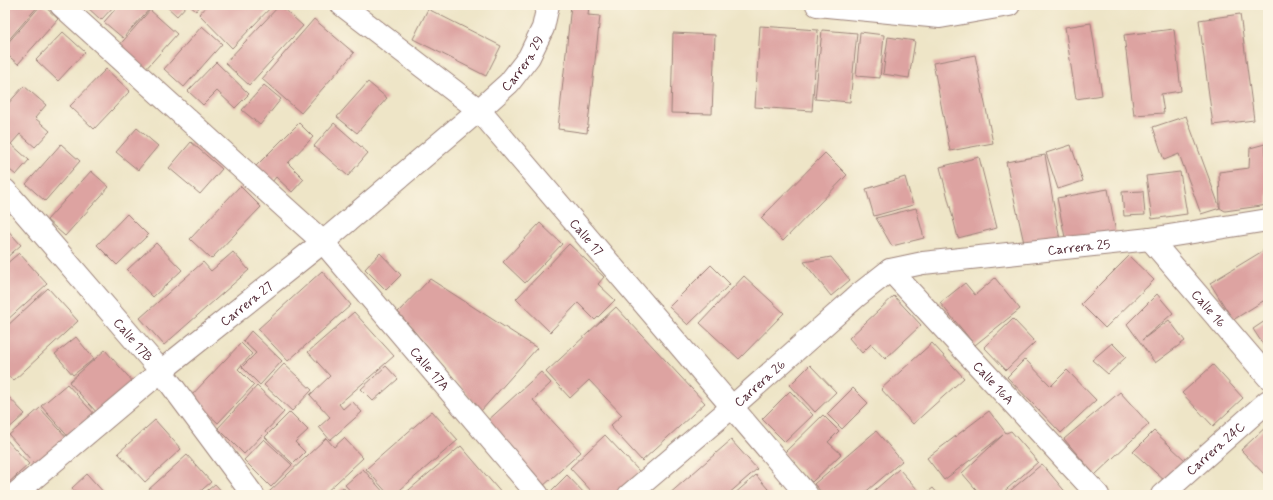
<svg xmlns="http://www.w3.org/2000/svg" width="1273" height="500" font-family="Mynerve,sans-serif">
<style>
.building{fill:#dda3a1}
.lines{fill:none;stroke-linecap:round;stroke-linejoin:round}
.minor-casing{stroke:#9c8279;stroke-width:24}
.minor{stroke:#fff;stroke-width:22}
.labels{text-anchor:middle;stroke-width:3.5;stroke-linejoin:round;paint-order:stroke}
.street-label{font-size:13px;fill:#4a1f2b;stroke:#fcf5e5}
</style>
<rect width="100%" height="100%" fill="#fcf5e5"/>
<filter id="ink" filterUnits="userSpaceOnUse"><feTurbulence type="fractalNoise" baseFrequency=".025" numOctaves="2"/><feDisplacementMap in="SourceGraphic" scale="8" xChannelSelector="R" yChannelSelector="G"/><feConvolveMatrix kernelMatrix="1 2 1 2 8 2 1 2 1" color-interpolation-filters="sRGB"/></filter>
<filter id="wash" filterUnits="userSpaceOnUse"><feTurbulence type="fractalNoise" baseFrequency=".012" numOctaves="4" result="noise"/><feDisplacementMap in="SourceGraphic" scale="16" xChannelSelector="R" yChannelSelector="G"/><feGaussianBlur stdDeviation="0.9" result="paint"/><feColorMatrix in="noise" values="0 0 0 0 0 0 0 0 0 0 0 0 0 0 0 0 0 1.4 0 .05"/><feComposite in="paint" operator="in"/></filter>
<g filter="url(#wash)">
<rect width="100%" height="100%" fill="#eee5c7"/>
<g id="blocks">
<!-- building -->
<path class="building" d="M5 5H39L5 44Z
M41 5H43L58 19 18 64 5 53V46Z
M85 5H115L101 20Z
M119 5H153L123 38 104 22Z
M165 5H187L177 16Z
M189 5H201L196 11Z
M207 5H273L232 48 199 14Z
M280 5 303 26 249 85 225 63Z
M571 5H589L588 15 600 16 587 133 558 129Z
M428 9 501 46 486 76 413 39Z
M150 10 177 34 144 71 117 48Z
M1240 14 1254 120 1213 125 1199 20Z
M314 19 354 53 301 113 262 79Z
M1091 23 1102 95 1076 99 1065 27Z
M202 26 222 44 184 87 164 69Z
M760 26 818 30 812 111 755 107Z
M1174 29 1181 91 1161 94 1164 113 1134 115 1124 35Z
M822 30 857 33 850 102 815 99Z
M63 32 85 52 58 81 36 60Z
M860 32 884 35 880 78 856 76Z
M673 33 715 35 712 114 671 113Z
M888 37 915 41 909 78 883 74Z
M975 55 993 143 950 151 933 63Z
M216 62 249 94 235 108 217 91 203 105 188 91Z
M106 69 130 91 94 129 70 106Z
M368 82 387 98 357 133 337 117Z
M264 85 281 99 260 125 242 110Z
M24 86 46 105 35 118 50 131 35 147 20 134 11 144 29 160 16 175 5 166V107Z
M1186 116 1220 208 1219 172 1249 168 1250 148 1265 144 1267 165H1268V205L1225 211 1220 208 1201 214 1179 154 1164 160 1153 127Z
M299 123 313 137 288 163 304 179 292 192 276 177 272 182 256 166Z
M334 123 368 153 348 176 314 146Z
M137 128 158 146 138 170 116 152Z
M191 142 222 169 200 194 169 168Z
M61 144 80 161 45 201 26 184Z
M1071 145 1083 181 1058 189 1046 153Z
M825 153 847 175 783 241 761 218Z
M1045 155 1060 240 1024 243 1006 162Z
M979 157 997 228 958 238 940 167Z
M91 171 109 187 65 236 47 220Z
M1180 172 1187 214 1152 219 1146 176Z
M905 177 913 205 874 216 866 189Z
M240 186 261 207 211 259 190 239Z
M1108 189 1116 233 1066 242 1057 198Z
M1143 191 1145 215 1124 216 1122 192Z
M916 208 924 238 892 246 876 218Z
M127 214 148 235 117 265 97 245Z
M540 223 562 244 525 283 503 262Z
M5 227 21 245 5 259Z
M156 243 182 270 153 297 127 270Z
M569 244 604 277 598 284 615 300 595 320 578 303 550 332 516 299Z
M1266 249 1268 252V298L1233 320 1210 283Z
M233 252 249 270 164 345 140 318 203 262 211 271Z
M19 253 47 284 5 322V265Z
M380 253 401 275 386 290 365 269Z
M1129 256 1154 280 1105 328 1081 304Z
M831 257 850 280 831 296 804 262Z
M711 265 730 284 688 325 669 307Z
M322 271 351 305 288 361 258 329Z
M744 276 784 313 739 359 700 323Z
M995 278 1020 309 975 345 940 303 965 283 975 295Z
M430 279 537 348 481 411 398 312Z
M48 288 78 321 13 381 5 372V328Z
M1157 294 1173 313 1142 340 1169 320 1185 341 1155 363 1127 324Z
M894 296 921 325 885 359 871 344 862 353 849 338Z
M616 307 705 403 642 461 610 426 622 415 589 380 570 398 546 372Z
M354 312 394 356 339 404 343 409 352 401 362 412 330 440 319 427 330 417 310 395 330 376 308 352Z
M1013 319 1035 342 1006 370 984 347Z
M1268 319V352L1253 329Z
M251 331 282 361 260 385 242 367 256 353 243 341Z
M76 337 94 359 73 375 55 354Z
M241 343 252 354 238 369 254 385 218 423 190 397Z
M932 343 964 378 913 424 881 389Z
M1112 343 1126 357 1108 374 1092 360Z
M105 350 134 383 99 415 69 382Z
M1025 359 1051 386 1067 370 1096 400 1061 433 1007 377Z
M284 364 312 390 292 411 264 385Z
M810 365 836 392 815 412 790 385Z
M1213 365 1243 398 1213 426 1182 393Z
M386 366 398 379 373 401 361 389Z
M541 372 551 383 533 400 581 452 542 487 484 424Z
M67 384 97 417 71 440 41 406Z
M257 386 284 412 244 454 218 428Z
M853 388 868 403 842 429 827 414Z
M790 391 813 415 785 442 762 419Z
M1120 392 1149 424 1095 475 1064 439Z
M5 393 25 414 5 432Z
M40 408 69 440 38 468 9 435Z
M432 411 458 440 394 495H389L366 469Z
M989 411 1006 433 1011 431 1038 462 1000 495H981L962 473 1003 435 944 480 927 458Z
M290 412 308 430 295 442 305 452 293 464 265 437Z
M823 415 839 431 828 442 841 454 812 482 784 453Z
M155 420 181 449 145 482 118 453Z
M1268 425V478L1241 450Z
M876 431 902 461 862 495H824L814 484Z
M1154 431 1186 461 1166 482 1133 452Z
M605 435 640 472 615 495H595L570 468Z
M5 438 29 464 5 486Z
M326 438 334 447 344 438 363 458 323 495H272L269 492Z
M264 439 292 465 271 487 244 460Z
M731 440 757 469 727 495H668Z
M461 446 503 495H403Z
M187 455 211 482 196 495H153L148 490Z
M1042 464 1068 495H1005Z
M363 469 386 495H354L345 485Z
M899 469 918 490 912 495H869Z
M87 474 106 495H78L72 488Z
M567 475 586 495H547Z
M756 475 773 495H733Z
M215 484 225 495H202Z
M343 487 350 495H334Z
M933 488 939 495H924Z"/>
</g>
</g>
<g filter="url(#ink)">
<use href="#blocks" fill-opacity="0" stroke="#9c8279" stroke-width="1"/>
<g class="lines">
<defs>
<g id="minor">
<path id="s1" d="M61 5 323 242 538 495"/>
<path id="s2" d="M342 5 479 110 807 495"/>
<path d="M817 5 940 17 1009 5"/>
<path id="s3" d="M5 190 19 206 161 371 253 495"/>
<path id="s4" d="M1150 239 1268 377"/>
<path id="s5" d="M890 270 1098 495"/>
<path id="s6" d="M14 495 161 371 323 242 479 110 509 83 529 57 543 28 548 5"/>
<path id="s7" d="M629 495 732 407 857 296 890 270 923 263 1150 239 1268 220"/>
<path id="s8" d="M1162 495 1268 401"/>
</g>
</defs>
<!-- minor casing -->
<use href="#minor" class="minor-casing"/>
<!-- minor -->
<use href="#minor" class="minor"/>
</g>
</g>
<g class="labels">
<!-- street labels -->
<g class="street-label">
<text dy="5" stroke="none"><textPath href="#s6" startOffset="668">Carrera 29</textPath></text>
<text dy="5" stroke="none"><textPath href="#s2" startOffset="339">Calle 17</textPath></text>
<text dy="5" stroke="none"><textPath href="#s7" startOffset="535">Carrera 25</textPath></text>
<text dy="5" stroke="none"><textPath href="#s6" startOffset="301">Carrera 27</textPath></text>
<text dy="5" stroke="none"><textPath href="#s4" startOffset="91">Calle 16</textPath></text>
<text dy="5" stroke="none"><textPath href="#s3" startOffset="197">Calle 17B</textPath></text>
<text dy="5" stroke="none"><textPath href="#s1" startOffset="519">Calle 17A</textPath></text>
<text dy="5" stroke="none"><textPath href="#s7" startOffset="172">Carrera 26</textPath></text>
<text dy="5" stroke="none"><textPath href="#s5" startOffset="153">Calle 16A</textPath></text>
<text dy="5" stroke="none"><textPath href="#s8" startOffset="71">Carrera 24C</textPath></text>
</g>
</g>
<!-- margin -->
<rect width="1273" height="500" fill="none" stroke="#fcf5e5" stroke-width="20"/>
</svg>
